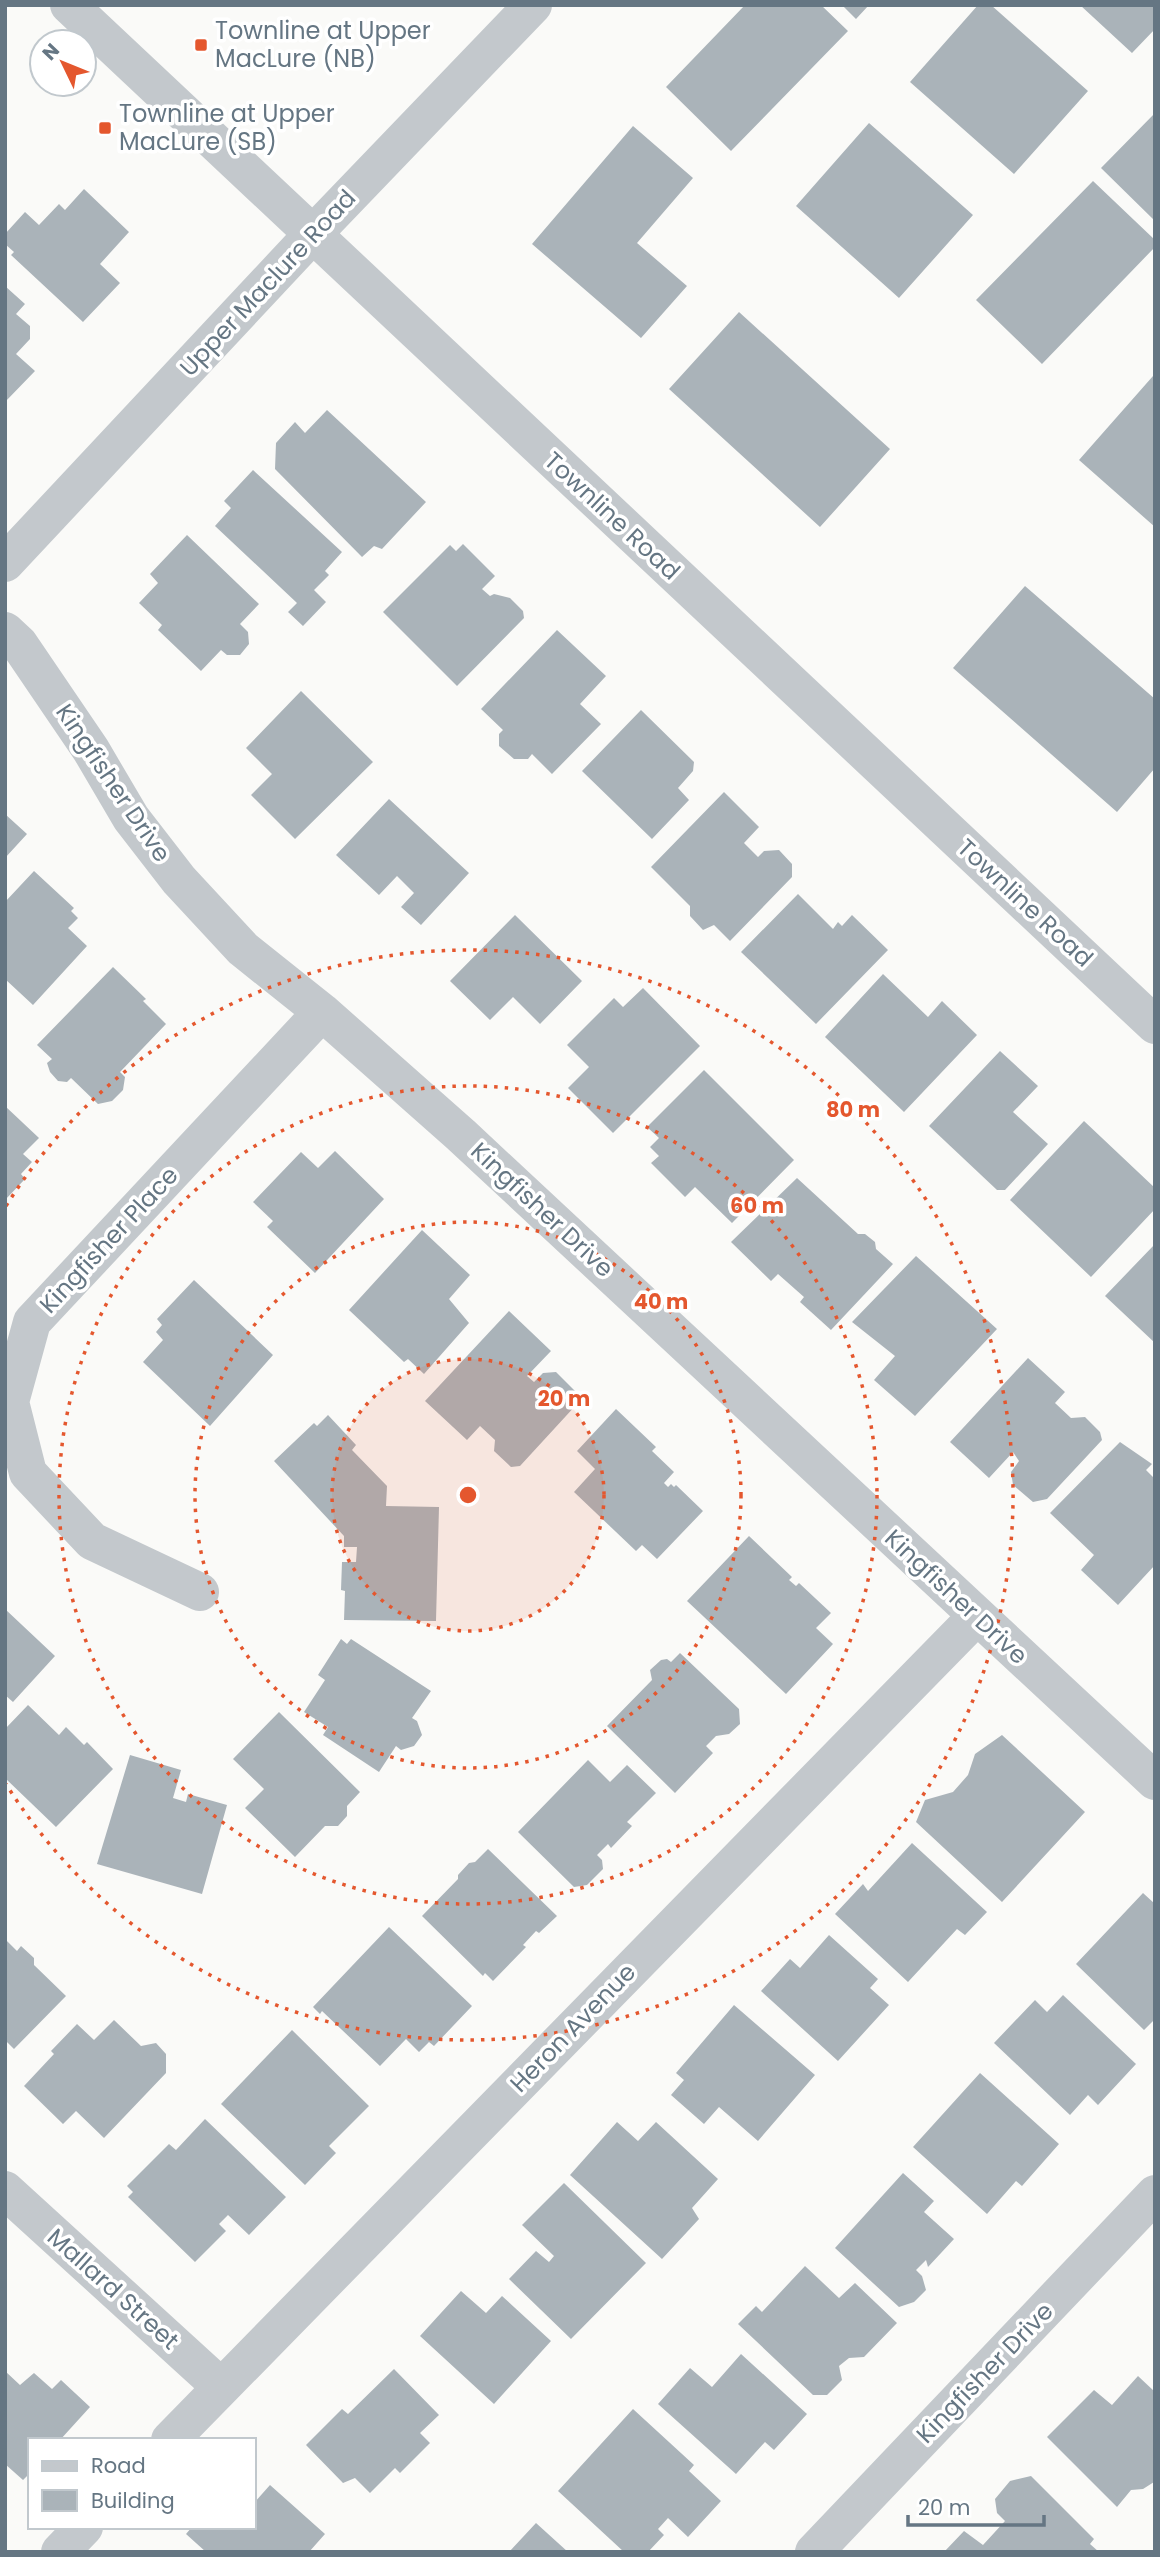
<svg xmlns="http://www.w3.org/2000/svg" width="1160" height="2557" font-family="Poppins,sans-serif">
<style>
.building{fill:#aab3b9}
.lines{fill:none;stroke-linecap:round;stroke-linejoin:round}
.minor{stroke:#c3c8cc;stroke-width:38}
.ring{fill:none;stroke:#e4572e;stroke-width:3.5;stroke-dasharray:3.5 7}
.poi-dot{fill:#e4572e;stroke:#fff;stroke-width:2.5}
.labels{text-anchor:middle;stroke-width:7;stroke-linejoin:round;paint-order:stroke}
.poi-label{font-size:24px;fill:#657683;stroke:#fff;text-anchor:start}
.street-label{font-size:24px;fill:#657683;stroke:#fff}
.centre{fill:#e4572e;stroke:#fff;stroke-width:3.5}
.ring-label{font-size:21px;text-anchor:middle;font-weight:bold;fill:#e4572e;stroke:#fff;stroke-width:7;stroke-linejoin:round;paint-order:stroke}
</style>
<rect width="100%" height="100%" fill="#fafaf8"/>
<!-- building -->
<path class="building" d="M745 5H821L848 31 731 151 666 87Z
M842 5H869L856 19Z
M978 5H991L1088 91 1014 174 910 82Z
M1080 5H1155V29L1132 53Z
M1155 113V221L1101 168Z
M869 123 973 215 899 298 796 206Z
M633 126 693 178 637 243 687 286 641 338 532 244Z
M1093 181 1155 240V247L1042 364 976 300Z
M84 189 129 232 100 264 120 283 83 322 11 255 14 252 5 244V234L25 212 39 225 59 204 65 210Z
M5 286 25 304 16 314 30 326V339L16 354 35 371 5 402Z
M739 312 890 449 820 527 669 389Z
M1153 376 1155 378V527L1079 460Z
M327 410 426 502 382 549 374 546 362 557 275 469 276 443 295 422 305 433Z
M253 470 342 552 325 571 329 575 314 590 326 602 303 626 288 612 297 603 215 526 231 508 224 501Z
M187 535 259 604 240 624 248 632 249 644 240 655H227L221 650 201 671 158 630 162 625 139 603 158 583 150 574Z
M463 544 495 576 482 589 490 596 494 594 510 598 523 611 524 618 457 686 383 612 450 545 456 551Z
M1025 586 1155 699V768L1117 812 953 668Z
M557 630 606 676 580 704 601 724 552 774 532 754 528 759H514L499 746V734L503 730 481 709Z
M301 691 373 762 295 839 251 795 272 774 246 748Z
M641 710 694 762 693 771 678 788 689 800 652 839 582 771Z
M724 792 759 827 744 843 758 857 764 851 779 850 792 864V877L730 941 714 925 703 930 690 916V906L651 867Z
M389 799 469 873 421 925 401 907 414 893 397 876 379 895 336 855Z
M5 814 27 834 5 858Z
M34 871 74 908 71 911 78 918 68 928 87 946 33 1005 5 979V902Z
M798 894 833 929 838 922 842 926 852 915 888 950 816 1024 741 952Z
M515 915 582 981 540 1024 513 997 490 1020 450 981Z
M113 967 146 999 143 1001 166 1024 120 1072 125 1077 123 1090 112 1101 98 1104 71 1078 67 1082 58 1081 50 1072 47 1063 52 1059 37 1045Z
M883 974 928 1017 942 1001 977 1035 904 1112 825 1037Z
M643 988 700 1046 613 1133 568 1088 589 1067 567 1045 614 998 623 1007Z
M1000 1051 1038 1086 1013 1112 1048 1144 1005 1190H997L929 1126Z
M704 1070 794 1160 732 1223 695 1187 685 1197 651 1163 659 1156 650 1147 659 1138 647 1127Z
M5 1106 39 1138 23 1154 32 1162 21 1174 25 1179 5 1200Z
M1084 1121 1155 1188V1209L1091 1277 1010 1200Z
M335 1151 384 1199 315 1273 267 1227 273 1221 253 1202 301 1152 318 1168Z
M797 1178 858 1234H865L875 1242 876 1249 893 1264 831 1330 800 1302 804 1297 778 1274 771 1281 731 1242Z
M422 1230 470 1275 449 1299 469 1323 424 1374 408 1359 404 1362 349 1310Z
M1155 1244V1343L1105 1296Z
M916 1256 997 1329 915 1416 874 1380 895 1356 852 1322Z
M194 1280 273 1355 210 1426 143 1362 163 1340 156 1332 162 1325 157 1319Z
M509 1311 551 1351 527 1376 534 1382 543 1373 556 1372 577 1393V1404L520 1466 511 1467 494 1451 495 1440 480 1426 467 1440 425 1401Z
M1028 1358 1065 1392 1055 1403 1071 1418 1085 1417 1100 1432 1102 1440 1047 1499 1033 1502 1013 1485 1011 1472 1019 1461 1013 1452 989 1478 950 1442Z
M616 1409 656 1447 652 1451 674 1472 664 1483 668 1487 671 1484 674 1487 676 1485 703 1511 657 1559 642 1545 636 1551 574 1492 595 1469 577 1451Z
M328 1415 356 1445 352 1450 387 1486 386 1506 439 1507 436 1621 344 1620 345 1591 341 1590 342 1562H356L357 1547H344V1536L274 1461 314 1423 317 1426Z
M1120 1442 1152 1464 1146 1470 1155 1479V1565L1118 1605 1081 1570 1094 1555 1050 1513Z
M749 1536 792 1577 789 1580 796 1586 799 1583 831 1613 816 1628 833 1644 786 1694 687 1601Z
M5 1609 55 1656 13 1702 5 1695Z
M341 1639 347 1644 351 1639 431 1691 412 1718 417 1721 422 1735 414 1746 401 1750 396 1746 379 1772 323 1735 328 1727 304 1712 325 1680 318 1675Z
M680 1653 739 1709 740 1724 729 1734 716 1736 706 1746 713 1753 675 1793 607 1726 652 1680 650 1670 661 1660 667 1659 671 1662Z
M28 1705 59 1735 66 1727 84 1745 87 1742 113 1769 56 1827 5 1778V1729Z
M279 1712 360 1792 347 1806V1816L338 1826H325L295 1857 245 1808 264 1789 233 1759Z
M1002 1735 1085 1812 1002 1902 916 1822 925 1800 953 1792 968 1775 975 1754Z
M130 1755 181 1770 173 1798 186 1802 188 1794 227 1805 202 1894 97 1864Z
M588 1760 610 1782 627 1765 656 1793 627 1822 632 1826 611 1848 608 1844 597 1855 602 1860 603 1869 587 1885 574 1887 518 1832Z
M912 1843 987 1912 965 1935 957 1929 908 1982 835 1914 863 1884 868 1891Z
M488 1849 557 1916 539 1933 536 1931 523 1945 526 1947 493 1981 485 1973 483 1976 422 1916 458 1879V1875L469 1863 475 1862Z
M1143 1893 1155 1904V2019L1144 2030 1076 1964Z
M389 1927 472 2006 434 2046 429 2042 419 2052 406 2039 380 2066 322 2011 320 2014 313 2007Z
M829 1935 878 1979 870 1988 889 2005 838 2061 761 1991 790 1959 800 1968Z
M5 1939 17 1951 21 1946 34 1958V1965L66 1996 14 2049 5 2040Z
M1063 1995 1136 2064 1098 2105 1088 2095 1070 2115 994 2043 1035 2000 1047 2012Z
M734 2005 815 2075 758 2141 719 2107 704 2124 671 2095 684 2080 676 2073Z
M114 2020 141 2046 156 2043 166 2054V2073L104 2138 76 2111 63 2124 24 2086 54 2054 51 2051 77 2024 94 2040Z
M292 2030 369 2106 329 2146 336 2153 305 2185 221 2104Z
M980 2073 1059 2144 1022 2186 1016 2181 987 2214 913 2147Z
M205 2119 286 2197 249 2235 228 2215 219 2224 226 2231 195 2262 128 2197 133 2192 127 2186 169 2144 176 2150Z
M617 2122 638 2141 656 2122 718 2179 692 2208 699 2219 662 2259 570 2175Z
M903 2173 934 2201 924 2212 954 2239 928 2267 926 2260 916 2270 922 2276 926 2290 914 2302 899 2307 835 2248Z
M564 2183 646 2263 571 2339 509 2279 536 2251 549 2262 554 2256 522 2225Z
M805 2266 839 2298 855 2283 897 2323 864 2357 849 2358 839 2366 842 2380 827 2395H813L738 2324 756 2306 762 2312Z
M461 2291 486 2313 502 2296 551 2341 494 2404 420 2336Z
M741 2354 807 2414 774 2450 765 2442 736 2474 658 2404 690 2368 712 2387Z
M394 2369 439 2415 420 2433 430 2443 400 2473 395 2468 370 2493 355 2478 343 2483 306 2445 342 2409 348 2414Z
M5 2371 20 2385 34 2373 52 2389 61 2380 90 2407 60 2440H30V2473L23 2480 5 2464Z
M1138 2376 1155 2392 1154 2482 1143 2489 1131 2490 1117 2507 1047 2437 1094 2390 1112 2405Z
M633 2409 694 2465 689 2471 721 2501 688 2537 668 2518 658 2529 664 2535 648 2552H624L558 2491Z
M1031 2476 1094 2539 1090 2544 1099 2552H944L964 2531 983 2545 1005 2521 997 2513 995 2499 1010 2481Z
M270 2485 325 2534 309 2552H206L186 2534 192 2527H254V2503Z
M536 2523 568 2552H509Z"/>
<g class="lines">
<!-- minor -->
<path class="minor" d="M69 5 1155 1025
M5 563 312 235 533 5
M5 631 19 644 91 750 131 818 179 880 243 949 322 1012 461 1135 1155 1781
M200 1592 92 1541 28 1473 10 1402 32 1322 322 1012
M5 2190 221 2387
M170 2440 976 1617
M60 2552 84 2527
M814 2552 1155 2194"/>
</g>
<!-- distance rings -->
<circle cx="468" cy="1495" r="136" fill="#e4572e" fill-opacity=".12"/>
<g class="ring">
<circle cx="468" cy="1495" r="136"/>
<circle cx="468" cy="1495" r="273"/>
<circle cx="468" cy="1495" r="409"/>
<path d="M6 1206A545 545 0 1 1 6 1784"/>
</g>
<!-- markers -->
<g class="poi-dot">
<rect x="194" y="38" width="14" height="14" rx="3.5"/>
<rect x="98" y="121" width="14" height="14" rx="3.5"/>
</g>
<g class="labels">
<!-- poi labels -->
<g class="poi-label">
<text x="215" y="39">Townline at Upper<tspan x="215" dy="28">MacLure (NB)</tspan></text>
<text x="119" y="122">Townline at Upper<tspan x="119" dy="28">MacLure (SB)</tspan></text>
</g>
<!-- street labels -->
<g class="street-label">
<text transform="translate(268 283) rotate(-47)" y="8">Upper Maclure Road</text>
<text transform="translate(612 516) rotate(43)" y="8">Townline Road</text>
<text transform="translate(113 783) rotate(56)" y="8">Kingfisher Drive</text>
<text transform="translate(1025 903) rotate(43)" y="8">Townline Road</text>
<text transform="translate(542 1210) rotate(43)" y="8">Kingfisher Drive</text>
<text transform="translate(109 1240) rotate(-47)" y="8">Kingfisher Place</text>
<text transform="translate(956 1597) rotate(43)" y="8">Kingfisher Drive</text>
<text transform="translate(573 2028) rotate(-46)" y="8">Heron Avenue</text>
<text transform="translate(113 2289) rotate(42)" y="8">Mallard Street</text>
<text transform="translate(985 2373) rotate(-46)" y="8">Kingfisher Drive</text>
</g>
</g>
<circle cx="468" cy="1495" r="10" class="centre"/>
<g class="ring-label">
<text x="853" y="1117">80 m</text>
<text x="757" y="1213">60 m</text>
<text x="661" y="1309">40 m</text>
<text x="564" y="1406">20 m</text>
</g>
<!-- border -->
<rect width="1160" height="2557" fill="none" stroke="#657683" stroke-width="14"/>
<!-- legend -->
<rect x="28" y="2438" width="228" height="91" fill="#ffffff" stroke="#c1c8cd" stroke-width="2"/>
<rect x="42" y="2461" width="35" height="10" fill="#c3c8cc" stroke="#c1c8cd" stroke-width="2"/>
<text x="91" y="2473" font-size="21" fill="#657683">Road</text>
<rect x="42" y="2490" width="35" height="21" fill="#aab3b9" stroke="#c1c8cd" stroke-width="2"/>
<text x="91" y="2508" font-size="21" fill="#657683">Building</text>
<!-- north arrow -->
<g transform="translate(63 63) rotate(313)"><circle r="33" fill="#ffffff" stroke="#c1c8cd" stroke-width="2"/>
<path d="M0-5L12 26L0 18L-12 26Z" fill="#e4572e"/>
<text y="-10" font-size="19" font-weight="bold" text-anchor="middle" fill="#657683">N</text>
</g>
<!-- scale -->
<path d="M908 2515v10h136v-10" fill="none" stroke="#657683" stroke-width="3.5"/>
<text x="918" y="2515" font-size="21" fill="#657683" stroke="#ffffff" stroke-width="5" paint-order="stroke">20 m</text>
</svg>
